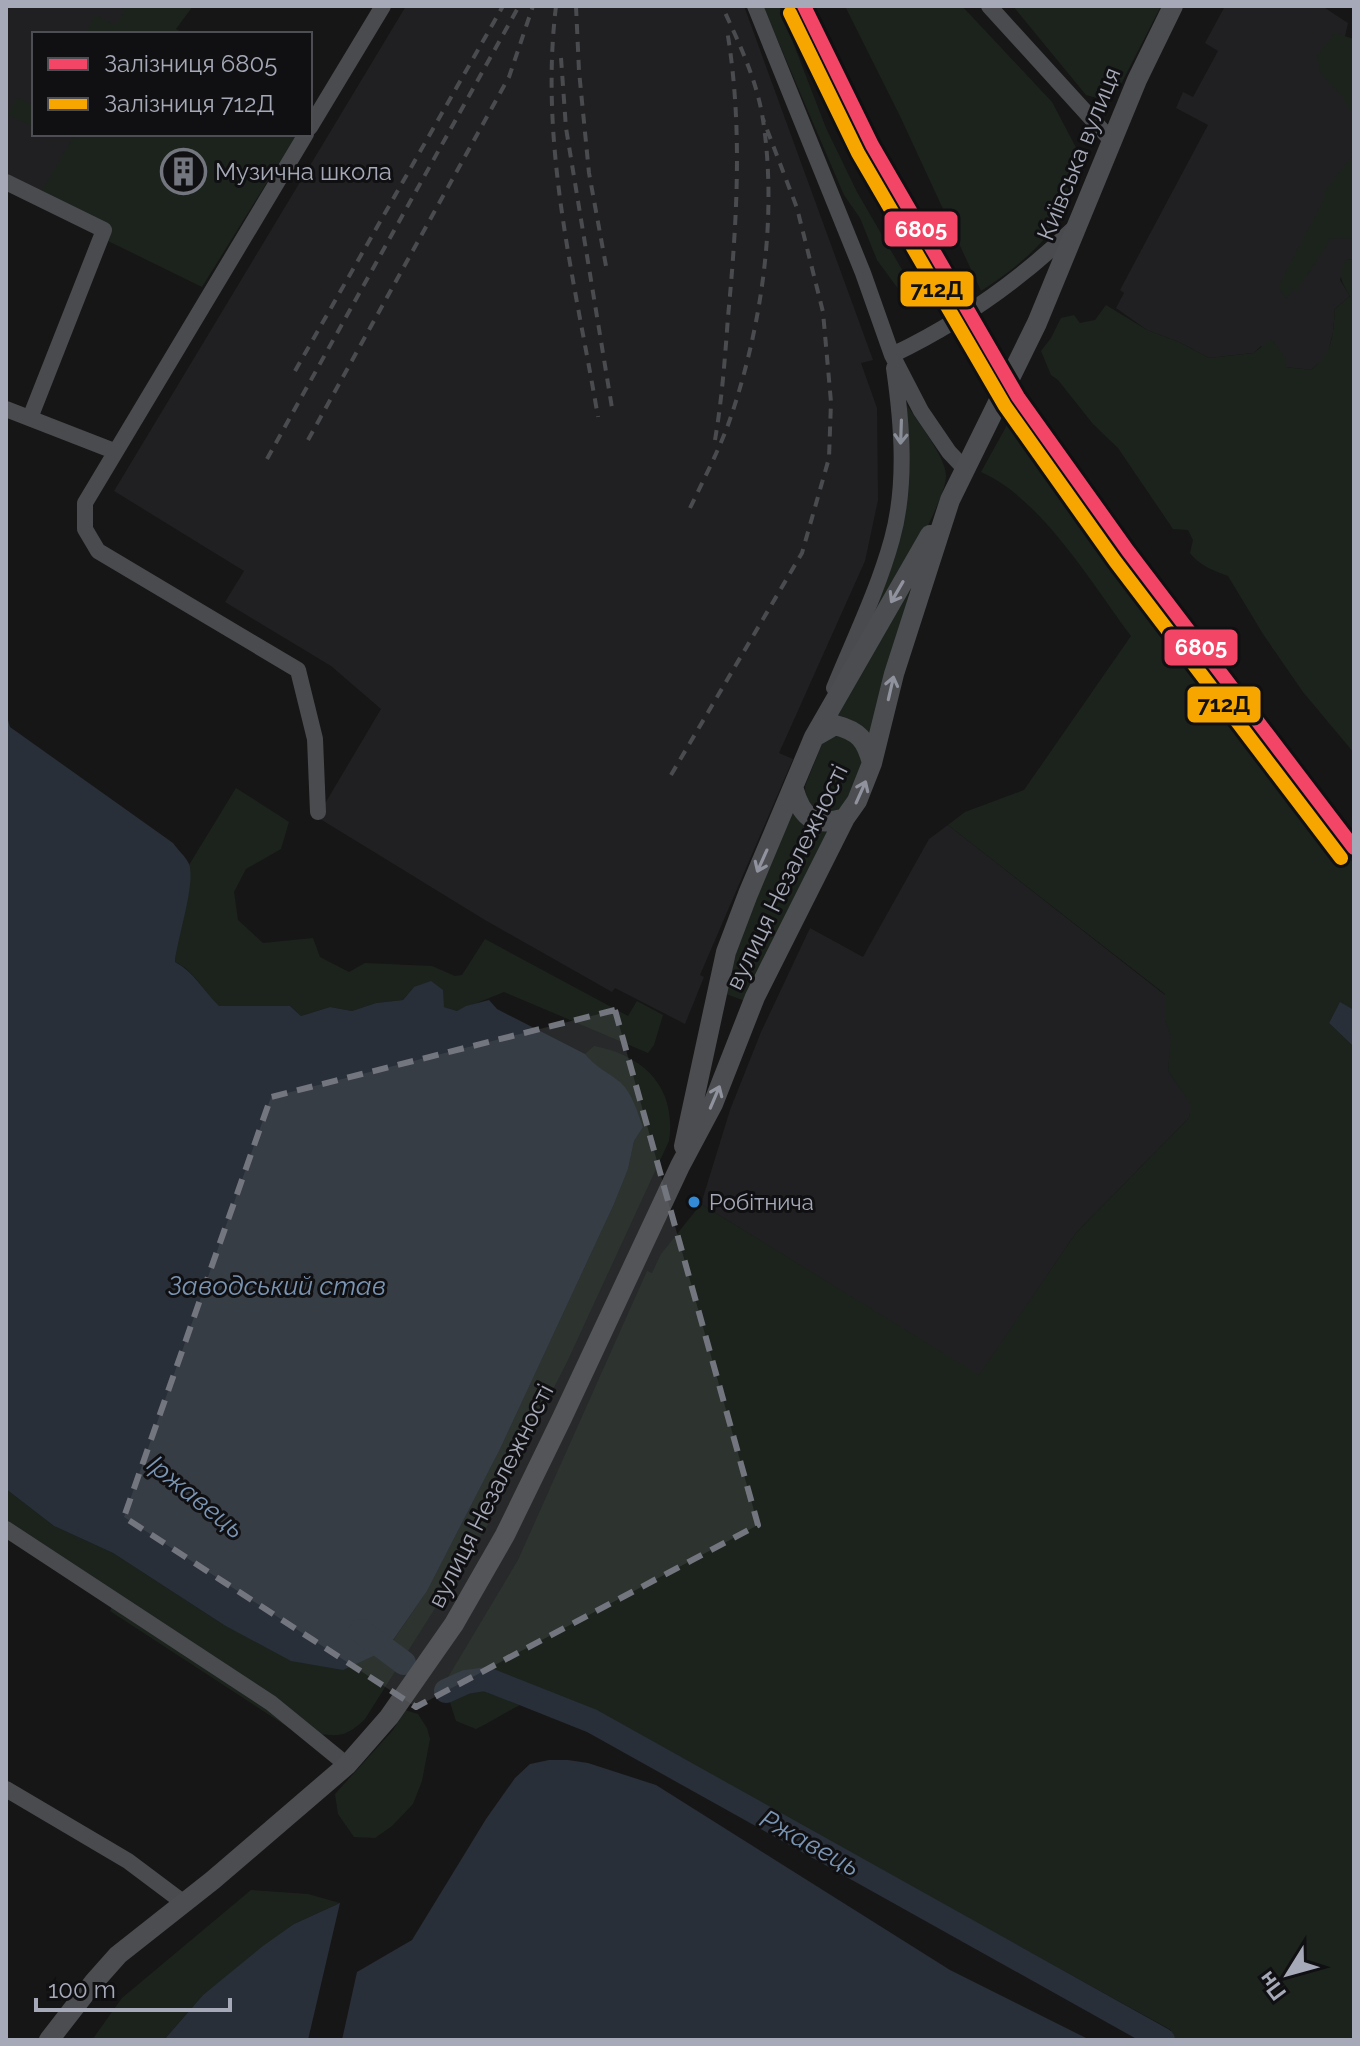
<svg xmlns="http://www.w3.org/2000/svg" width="1360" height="2046" font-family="Raleway,sans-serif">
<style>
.built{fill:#202022}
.green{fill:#1c231d}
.water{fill:#282f38}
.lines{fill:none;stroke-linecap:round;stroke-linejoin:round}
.river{stroke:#282f38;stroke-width:24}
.minor{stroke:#4a4b4f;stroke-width:16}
.major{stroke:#4c4d51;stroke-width:20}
.rail{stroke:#494b4e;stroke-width:4;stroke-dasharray:10 8;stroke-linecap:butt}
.rail-1-casing{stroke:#101012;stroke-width:20}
.rail-2-casing{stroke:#101012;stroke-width:20}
.rail-1{stroke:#f34667;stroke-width:14}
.rail-2{stroke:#f7a600;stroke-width:14}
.oneway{stroke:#8a8e98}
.oneway2{stroke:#90939e}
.marked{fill:#74767f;fill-opacity:0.2;stroke:#74767f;stroke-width:6;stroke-dasharray:16 10;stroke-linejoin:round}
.bus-dot{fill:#338bd7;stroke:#101012;stroke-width:3}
.labels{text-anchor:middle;stroke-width:6;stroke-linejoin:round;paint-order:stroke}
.bus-label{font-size:22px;fill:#a6aab8;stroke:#101012;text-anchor:start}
.street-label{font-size:24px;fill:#a6aab8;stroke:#101012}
.poi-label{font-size:24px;fill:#a6aab8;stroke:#101012;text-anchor:start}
.water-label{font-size:26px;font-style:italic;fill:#7b95b4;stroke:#101012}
.line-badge{stroke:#101012;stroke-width:3}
.badge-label{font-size:22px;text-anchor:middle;font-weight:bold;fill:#fff}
.pale-badge-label{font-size:22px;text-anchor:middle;font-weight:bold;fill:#111}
</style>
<rect width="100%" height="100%" fill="#161616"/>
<!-- built -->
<path class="built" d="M6 6H190L133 34H34V134H85L53 199 6 175Z
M406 6H744L873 360 861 363 877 408 878 500 865 561 779 753 793 759 700 975 704 977 685 1024 615 988 612 992 485 920 317 817 381 709 331 666 225 602 244 571 114 491Z
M1225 6H1322L1348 23 1334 84 1354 96V259L1346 260 1340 280 1350 296 1335 309 1333 333 1327 356 1311 370 1285 367 1261 346 1254 353 1209 358 1179 342 1147 330 1116 308 1124 293 1120 290 1208 125 1176 108 1183 92 1193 97 1218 51 1205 43Z
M948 825 1165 995V1020L1172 1037 1168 1071 1192 1104 1189 1118 1076 1233 979 1376 701 1204 730 1110 761 1032 810 928 863 957 929 839Z"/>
<!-- green -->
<path class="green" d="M118 6H193L176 29 185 34H86L95 15 116 25 125 10Z
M763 6H779L826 128 857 192 908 280V292L899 290 877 260 860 218 844 195Z
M845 6H962L1052 102 1081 157C1076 173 1073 191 1066 206 1048 244 1014 269 981 291L900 116Z
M1013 6H1161L1119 88 1108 101 1086 95Z
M1335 33 1354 39V119L1343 97 1321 74 1317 56Z
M19 98 34 106V127L8 115 15 101Z
M75 134H297L202 287 108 241 111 226 41 192Z
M1354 154V239L1331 238 1297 291 1293 289 1286 299 1278 287 1323 201 1324 192Z
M1354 259V753L1303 692 1263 634 1228 576C1214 571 1199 565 1190 553L1193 540 1188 530 1173 529 1118 448 1093 424 1058 380 1051 375 1041 351 1051 338 1061 318 1074 315 1080 323 1095 320 1106 305 1147 330 1179 342 1209 358 1254 353 1271 339 1286 358 1285 367 1311 370C1333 353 1333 336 1335 309L1350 296C1342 282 1336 275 1346 260Z
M907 405C918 422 945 456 946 475 948 504 863 641 844 674L903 499Z
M1017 407 1121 557 1354 864V1010L1340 1003 1329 1023 1354 1047V2040H1171V2030L982 1926 630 1738 536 1698C514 1706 497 1719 476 1729L456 1721 444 1684 518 1560 647 1271 652 1273 661 1254 701 1204 979 1375 1076 1233 1189 1118 1191 1104 1168 1071 1171 1037 1165 1020V994L948 825 965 812 1024 790 1131 636C1092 584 1041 498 981 472Z
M914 576 885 681 873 737 858 724 831 720Z
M837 736 850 738 865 764C851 792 843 831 806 801L805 786 822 744 827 739Z
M236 788 289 822 281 849 246 869 234 892 238 920 263 943 313 938 320 957 349 972 365 963 432 966 455 976 462 975 485 939 628 1016 637 1001 663 1015 654 1045 648 1053 504 992 457 1011 444 1007 414 987 403 1000 376 1003 352 1011 330 1007 301 1016 290 1006H219C203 991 195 971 175 962L177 940 189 891V865Z
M790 808C804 822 810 831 831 831L748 1002 726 994 734 954Z
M594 1046C644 1055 677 1088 669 1141L567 1362 495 1502 489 1523 365 1719C337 1746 334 1729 303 1737L110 1611 117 1595 6 1523V1489L54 1526 113 1553 224 1625 386 1651 427 1591 500 1449 614 1204 628 1169 634 1141 643 1127 619 1081 592 1063 585 1054Z
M405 1710 418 1714 427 1728 430 1739 422 1781 413 1804 392 1826 375 1838 354 1837 338 1814 335 1794 393 1730Z
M251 1890 308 1894 340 1903 294 1924 203 1995 164 2040H92L122 1998Z"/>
<!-- water -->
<path class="water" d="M6 713 10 727 173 843C177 849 186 857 189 864 196 884 177 938 175 962 194 972 203 990 219 1006H290L301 1016 330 1007 352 1011 376 1003 403 1000 414 987 431 981 443 990 444 1007 457 1011 466 1006 489 1000 497 1009 585 1054C595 1067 608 1072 620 1082 633 1094 637 1112 643 1127L634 1141 628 1169 614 1204 500 1449 427 1591 386 1650 343 1670 291 1661 224 1625 113 1553 54 1526 6 1489Z
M1340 1002 1354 1010V1047L1329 1023Z
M549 1760H568L588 1763 656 1785 950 1970 1090 2040H342L357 1972 412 1940 486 1819 515 1778 530 1764Z
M340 1903 308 2040H164L203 1995 263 1946 294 1924Z"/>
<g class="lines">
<!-- river -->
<path class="river" d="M361 1631 404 1663
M446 1691 466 1682 486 1679 592 1721 1163 2040"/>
<!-- minor -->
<path class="minor" d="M755 6 863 273 892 355 921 411 949 452 965 469
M989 6 1111 140
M310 127 383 6
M306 134 85 503V529L98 551 298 670 315 739 318 812
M6 182 104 230 30 418
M892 355C961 322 1018 282 1073 229
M6 409 114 451
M834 688C854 639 878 590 892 539 907 485 902 423 894 368
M6 1529 271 1703 347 1765
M6 1789 128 1861 184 1903"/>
<!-- major -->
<path class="major" d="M814 737 835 725C859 731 866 740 872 763
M794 790C802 819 816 827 845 818
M684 1146 726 952 748 894 814 737 930 535
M49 2040 94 1982 118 1955 213 1880 347 1765 389 1717 454 1624 505 1535 562 1418 680 1166 713 1104 755 997 845 818 857 801 872 763 894 674 950 500 1037 323 1137 80 1173 6"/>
<!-- rail -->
<path class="rail" d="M556 6C539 146 575 281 598 417
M576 6 579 71 589 173 606 266
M561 58 566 128 613 414
M295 371 503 6
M308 440 509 77 533 6
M715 440C722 399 725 358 728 317 737 221 743 125 727 30
M267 459 519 6
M690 508C703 481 717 454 728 425 761 332 778 218 763 120 757 80 739 43 722 6
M671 775 802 553 829 458 831 402 823 312 797 208 763 119"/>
<defs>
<path id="rail-1" d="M804 6 872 145 1018 397 1128 551 1354 848"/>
<path id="rail-2" d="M790 13 858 153 1005 406 1115 561 1341 858"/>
</defs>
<!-- rail-1 casing -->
<use href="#rail-1" class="rail-1-casing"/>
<!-- rail-2 casing -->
<use href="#rail-2" class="rail-2-casing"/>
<!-- rail-1 -->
<use href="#rail-1" class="rail-1"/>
<!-- rail-2 -->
<use href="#rail-2" class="rail-2"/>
</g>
<!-- one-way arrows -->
<defs><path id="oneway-shaft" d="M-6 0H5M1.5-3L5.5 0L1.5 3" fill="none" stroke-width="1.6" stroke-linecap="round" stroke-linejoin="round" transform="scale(2)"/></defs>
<use class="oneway" href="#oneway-shaft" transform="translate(901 432) rotate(92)"/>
<g class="oneway2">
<use href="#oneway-shaft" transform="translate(897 592) rotate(120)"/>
<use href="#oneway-shaft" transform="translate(891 688) rotate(-77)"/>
<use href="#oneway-shaft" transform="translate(861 792) rotate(-66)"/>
<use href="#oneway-shaft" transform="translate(762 861) rotate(114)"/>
<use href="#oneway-shaft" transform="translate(715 1097) rotate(-67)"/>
</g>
<!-- marked area -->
<path class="marked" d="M615 1010 758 1525 416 1707 124 1517 271 1097Z"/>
<!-- icons -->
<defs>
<symbol id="building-ring" viewBox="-11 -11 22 22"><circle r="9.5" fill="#101012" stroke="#74767f" stroke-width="1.5"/><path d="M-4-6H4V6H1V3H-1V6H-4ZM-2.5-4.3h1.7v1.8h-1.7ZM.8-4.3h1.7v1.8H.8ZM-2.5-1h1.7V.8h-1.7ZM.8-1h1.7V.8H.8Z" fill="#74767f"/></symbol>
</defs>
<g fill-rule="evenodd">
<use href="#building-ring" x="158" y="146" width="51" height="51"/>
</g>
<!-- markers -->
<circle class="bus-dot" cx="694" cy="1202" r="7"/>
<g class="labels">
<!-- bus labels -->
<g class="bus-label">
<text x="709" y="1210">Робітнича</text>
</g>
<!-- street labels -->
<g class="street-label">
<text transform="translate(1079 154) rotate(-68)" y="8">Київська вулиця</text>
<text transform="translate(787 877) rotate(-64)" y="8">вулиця Незалежності</text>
<text transform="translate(491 1496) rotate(-63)" y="8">вулиця Незалежності</text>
</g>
<!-- poi labels -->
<g class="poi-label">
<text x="215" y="180">Музична школа</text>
</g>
<!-- water labels -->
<g class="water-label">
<text x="277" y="1295">Заводський став</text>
<text transform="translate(196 1497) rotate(39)" y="9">Іржавець</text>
<text transform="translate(810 1843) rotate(29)" y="9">Ржавець</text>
</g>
</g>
<g class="line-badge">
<rect x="883" y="210" width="76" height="38" rx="8" fill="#f34667"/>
<rect x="899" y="270" width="76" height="38" rx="8" fill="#f7a600"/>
<rect x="1163" y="628" width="76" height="39" rx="8" fill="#f34667"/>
<rect x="1186" y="685" width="76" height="39" rx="8" fill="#f7a600"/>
</g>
<g class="badge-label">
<text x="921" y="237">6805</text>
<text x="1201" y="655">6805</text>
</g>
<g class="pale-badge-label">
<text x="937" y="297">712Д</text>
<text x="1224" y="712">712Д</text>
</g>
<!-- border -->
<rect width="1360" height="2046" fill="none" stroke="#a6aab8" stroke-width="16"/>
<!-- legend -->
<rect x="32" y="32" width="280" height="104" fill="#101012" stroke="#4c4e54" stroke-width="2"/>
<rect x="48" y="58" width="40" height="12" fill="#f34667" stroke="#4c4e54" stroke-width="2"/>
<text x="104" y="72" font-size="24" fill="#a6aab8">Залізниця 6805</text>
<rect x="48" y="98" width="40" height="12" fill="#f7a600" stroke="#4c4e54" stroke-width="2"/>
<text x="104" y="112" font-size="24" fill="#a6aab8">Залізниця 712Д</text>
<!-- north arrow -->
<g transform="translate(1288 1974) rotate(233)" stroke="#101012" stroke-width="6" paint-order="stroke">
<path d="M0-6L14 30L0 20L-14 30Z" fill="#a6aab8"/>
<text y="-12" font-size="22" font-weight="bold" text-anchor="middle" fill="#a6aab8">Пн</text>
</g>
<!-- scale -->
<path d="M36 1998v12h194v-12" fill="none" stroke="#a6aab8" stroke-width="4"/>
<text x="48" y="1998" font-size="24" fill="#a6aab8" stroke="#101012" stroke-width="6" paint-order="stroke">100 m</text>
</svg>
